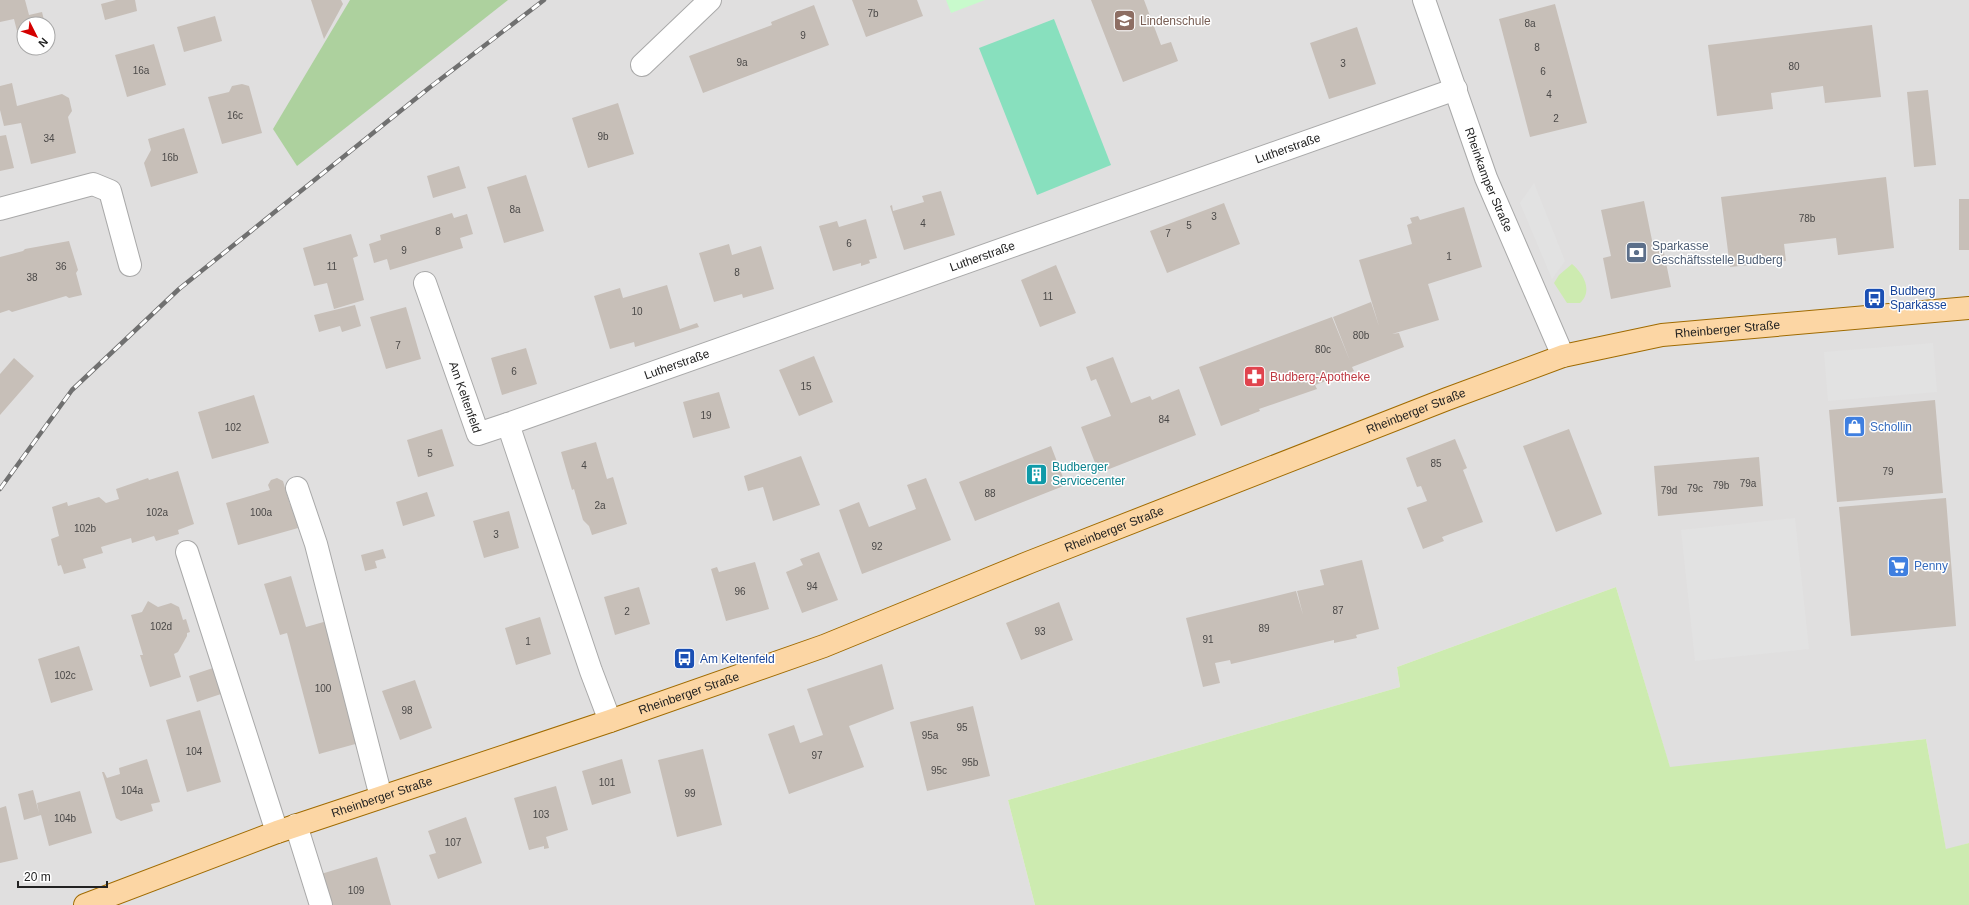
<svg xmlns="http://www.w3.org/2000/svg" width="1969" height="905" font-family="Arial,sans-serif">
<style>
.residential{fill:#e0dfdf;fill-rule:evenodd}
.grass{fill:#cdebb0}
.forest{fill:#add19e}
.park{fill:#c8facc}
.pitch{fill:#88e0be}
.parking{fill:#e2e2e2}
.building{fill:#c7bfb8}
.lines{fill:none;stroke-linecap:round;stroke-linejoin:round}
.minor-casing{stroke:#a9a9a9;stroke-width:24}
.major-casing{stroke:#a06b00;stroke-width:24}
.minor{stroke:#fff;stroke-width:22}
.major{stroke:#fcd6a4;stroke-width:22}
.rail-casing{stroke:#707070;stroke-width:4.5}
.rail{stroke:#fff;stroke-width:3;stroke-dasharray:9;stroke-linecap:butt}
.labels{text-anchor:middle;stroke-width:3;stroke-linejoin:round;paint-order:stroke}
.number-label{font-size:10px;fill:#4b4948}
.education-label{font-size:12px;fill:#785e54;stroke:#fff;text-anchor:start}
.street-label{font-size:12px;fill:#222;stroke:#fff}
.service-label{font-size:12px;fill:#4e5e75;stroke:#fff;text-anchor:start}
.transit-label{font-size:12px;fill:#164399;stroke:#fff;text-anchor:start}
.health-label{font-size:12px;fill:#be3a42;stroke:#fff;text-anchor:start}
.shop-label{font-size:12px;fill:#366cbe;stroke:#fff;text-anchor:start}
.culture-label{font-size:12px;fill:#0d838f;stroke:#fff;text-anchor:start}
</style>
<rect width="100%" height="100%" fill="#f2efe9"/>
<!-- residential -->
<path class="residential" d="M0 0H1969V843L1946 850 1926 739 1670 768 1616 587 1397 667 1400 687 1008 800 1035 905H0ZM24 24H48V48H24Z"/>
<!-- grass -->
<path class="grass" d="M1572 264C1584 274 1593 291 1580 303H1567L1554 283 1559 275Z
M1616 587 1670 767 1926 739 1946 849 1969 843V905H1035L1008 800 1400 687 1397 667Z"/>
<!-- forest -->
<path class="forest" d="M350 0H508L297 166 273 129Z"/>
<!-- park -->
<path class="park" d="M946 0H985L951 13Z"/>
<!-- pitch -->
<path class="pitch" d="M1054 19 1111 165 1037 195 979 48Z"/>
<!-- parking -->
<path class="parking" d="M1534 183 1565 261 1552 279 1520 203Z
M1933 343 1937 392 1828 401 1824 352Z
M1795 518 1809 649 1695 661 1681 530Z"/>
<!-- building -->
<path class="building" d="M0 0H25L29 15 42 12 45 24H24V46L21 47 14 19 0 22Z
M116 0H135L137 11 105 20 101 4Z
M311 0H341L343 4 324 39Z
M852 0H917L923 16 866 37Z
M1091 0H1144L1161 45 1171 42 1178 61 1123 82Z
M1555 4 1587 123 1530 137 1499 19Z
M814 5 829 45 703 93 689 56 772 25 771 22Z
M215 16 222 41 184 52 177 27Z
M1872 25 1881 97 1825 103 1823 86 1771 93 1773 109 1717 116 1708 45Z
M1357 27 1376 84 1329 99 1310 43Z
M154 44 166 85 127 97 115 55Z
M12 83 17 106 62 94 69 98 72 111 68 117 76 153 31 164 21 123 4 126 0 110V86Z
M242 84 249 86 262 133 222 144 208 97 229 92 232 86Z
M1928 90 1936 165 1914 167 1907 92Z
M618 103 634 154 588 168 572 118Z
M184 128 198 173 151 187 144 163 151 150 148 139Z
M6 135 14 168 0 171V136Z
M459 166 466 188 433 198 427 176Z
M526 175 544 231 504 243 487 187Z
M1886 177 1894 248 1838 255 1836 238 1784 244 1786 261 1730 267 1721 197Z
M941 191 955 235 904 250 890 206 892 205 893 211 924 202 922 196Z
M1959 199H1969V250H1959Z
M1644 201 1654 250 1663 248 1671 287 1611 299 1603 258 1611 256 1601 210Z
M1224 203 1240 244 1167 273 1150 231Z
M1464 207 1482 267 1428 284 1439 320 1392 334 1399 333 1404 347 1352 367 1354 371 1315 385 1317 389 1259 409 1260 411 1221 426 1199 367 1332 317 1350 361 1333 317 1371 302 1379 326 1359 260 1412 244 1407 225 1412 223 1410 218 1418 216 1420 220Z
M452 213 454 218 467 214 473 234 460 238 463 248 390 270 387 259 374 263 369 244 381 240 380 235Z
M866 219 877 258 869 260 870 263 861 266V263L833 271 819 226 837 221 839 227Z
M351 234 358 256 353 258 364 300 334 309 327 283 314 286 303 248Z
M69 241 78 270 76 273 82 295 69 298 66 296 12 312 9 310 0 313V257L23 251 25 249Z
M729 244 732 255 761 246 774 289 743 298 742 294 714 302 699 253Z
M1056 265 1076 313 1040 327 1021 280Z
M667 285 680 329 697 323 699 327 635 347 634 342 610 349 594 296 620 288 623 298Z
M355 305 361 326 342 332 340 326 319 332 314 315Z
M406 307 421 359 386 369 370 317Z
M526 348 537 384 502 395 491 358Z
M814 356 833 402 799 416 779 370Z
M1113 357 1131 403 1150 396 1152 400 1179 389 1196 435 1099 473 1081 427 1111 416 1096 379 1091 381 1086 367Z
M14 358 34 376 0 415V374Z
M719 392 730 428 693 438 683 402Z
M254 395 269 443 212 459 198 412Z
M1935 400 1943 493 1837 502 1829 410Z
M442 429 454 466 418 477 407 440Z
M1569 429 1602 514 1556 532 1523 446Z
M1455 439 1467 468 1463 470 1483 522 1442 537 1444 541 1423 549 1407 508 1427 501 1421 486 1417 487 1406 458Z
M596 442 607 479 613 477 627 524 592 535 589 526 583 520 574 489 572 490 561 452Z
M1051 446 1066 485 975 521 959 482Z
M801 456 820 505 773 521 763 487 748 491 744 476Z
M1759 457 1763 506 1658 516 1654 466Z
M178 471 194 524 178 530 179 534 156 541 154 536 132 543 131 538 101 547 103 553 83 559 86 568 64 574 61 565 58 566 51 539 59 536 52 507 67 502 68 506 99 497 106 503 119 499 116 489 148 478 149 480Z
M277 478 283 481 289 501H293L289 502 294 512 298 528 238 545 226 503 270 490 268 485 271 480Z
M926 478 951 540 862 574 839 510 859 502 869 527 916 509 907 485Z
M427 492 435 516 403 526 396 502Z
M1946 498 1956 626 1851 636 1839 507Z
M509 511 519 548 484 558 473 521Z
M383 549 386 558 375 561 377 568 365 571 361 555Z
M819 552 838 600 802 613 786 572 803 565 800 559Z
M1362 560 1379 629 1356 635 1357 638 1334 643V640L1231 664 1230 660 1215 663 1220 683 1203 687 1186 618 1296 591 1303 615 1297 591 1324 585 1320 570Z
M755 562 769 609 726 621 711 569 717 567 719 572Z
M291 576 306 627 327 621 359 743 319 754 287 633 280 635 264 584Z
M639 587 650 624 615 635 604 597Z
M148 601 158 607 171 603 179 607 183 620 186 619 190 632 187 633V636L178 652 174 654 181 677 150 687 140 655H143L131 615 142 612Z
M1059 602 1073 640 1021 660 1006 623Z
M540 617 551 654 516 665 505 628Z
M79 646 93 690 51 703 38 659Z
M882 664 894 709 849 726 864 767 789 794 768 734 794 725 800 743 823 735 807 689Z
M213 668 221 694 197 702 189 676Z
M415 680 432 728 400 740 382 691Z
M973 706 990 776 927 791 910 722Z
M200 710 221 782 187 792 166 720Z
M703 749 722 825 677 837 658 760Z
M147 759 160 802 151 804 153 811 121 821 116 818 102 772H104L107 778 120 774 119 768Z
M622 759 631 793 592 805 582 771Z
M556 786 568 830 546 837 549 848 544 849V846L529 850 514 798Z
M33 790 39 813 37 803 80 791 92 833 49 846 41 815 24 820 18 794Z
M6 806 18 859 0 863V808Z
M466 817 482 863 438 879 429 855 436 853 428 831Z
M377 857 391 905H331L321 874Z"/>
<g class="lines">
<defs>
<g id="minor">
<path id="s1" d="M1424 0 1486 178 1563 356"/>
<path d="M642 65 710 0"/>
<path d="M0 209 93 184 110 191 130 265"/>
<path id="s2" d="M425 283 478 434 508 424 591 671 610 721"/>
<path id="s3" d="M508 424 1456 89"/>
<path d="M297 488 316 544 381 797"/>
<path d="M187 552 277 832"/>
<path d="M296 825 321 905"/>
</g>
<g id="major">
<path id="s4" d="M85 905 277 832 610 721 824 646 1030 562 1447 399 1563 356 1662 335 1969 308"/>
</g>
</defs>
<!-- minor casing -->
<use href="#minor" class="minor-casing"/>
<!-- major casing -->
<use href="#major" class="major-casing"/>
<!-- minor -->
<use href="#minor" class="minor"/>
<!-- major -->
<use href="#major" class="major"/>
<defs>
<path id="rail" d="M0 489 72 390 179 289 429 88 544 0"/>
</defs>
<!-- rail casing -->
<use href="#rail" class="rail-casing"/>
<!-- rail -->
<use href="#rail" class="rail"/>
</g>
<!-- icons -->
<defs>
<symbol id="school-square" viewBox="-11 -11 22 22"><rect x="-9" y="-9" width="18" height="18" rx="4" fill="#8d6e63" stroke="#fff"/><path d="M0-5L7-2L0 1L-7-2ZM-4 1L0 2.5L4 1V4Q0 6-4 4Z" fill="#fff"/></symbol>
<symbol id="bank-square" viewBox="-11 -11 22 22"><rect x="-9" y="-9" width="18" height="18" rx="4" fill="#5c6f8a" stroke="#fff"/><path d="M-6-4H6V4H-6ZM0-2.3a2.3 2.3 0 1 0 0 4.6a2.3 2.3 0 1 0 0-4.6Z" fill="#fff"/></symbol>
<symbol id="bus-square" viewBox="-11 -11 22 22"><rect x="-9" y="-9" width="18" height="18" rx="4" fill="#1a4fb4" stroke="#fff"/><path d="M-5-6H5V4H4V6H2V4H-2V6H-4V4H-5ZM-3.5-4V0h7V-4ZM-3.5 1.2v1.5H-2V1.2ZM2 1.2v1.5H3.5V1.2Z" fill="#fff"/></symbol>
<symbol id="pharmacy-square" viewBox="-11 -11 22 22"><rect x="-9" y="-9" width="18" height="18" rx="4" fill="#e0444e" stroke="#fff"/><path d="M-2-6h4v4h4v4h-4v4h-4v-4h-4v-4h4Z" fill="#fff"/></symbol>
<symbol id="shop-square" viewBox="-11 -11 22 22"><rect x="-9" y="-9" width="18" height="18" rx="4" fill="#3f7fe0" stroke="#fff"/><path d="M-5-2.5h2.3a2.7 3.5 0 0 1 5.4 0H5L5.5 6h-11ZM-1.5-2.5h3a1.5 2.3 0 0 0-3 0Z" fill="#fff"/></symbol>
<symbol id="building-square" viewBox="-11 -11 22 22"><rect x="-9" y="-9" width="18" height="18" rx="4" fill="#0f9aa8" stroke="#fff"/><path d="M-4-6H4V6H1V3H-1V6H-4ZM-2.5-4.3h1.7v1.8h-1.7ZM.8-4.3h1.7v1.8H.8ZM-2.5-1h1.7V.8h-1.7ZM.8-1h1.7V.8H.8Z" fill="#fff"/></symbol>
<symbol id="supermarket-square" viewBox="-11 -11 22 22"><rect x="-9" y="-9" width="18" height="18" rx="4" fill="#3f7fe0" stroke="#fff"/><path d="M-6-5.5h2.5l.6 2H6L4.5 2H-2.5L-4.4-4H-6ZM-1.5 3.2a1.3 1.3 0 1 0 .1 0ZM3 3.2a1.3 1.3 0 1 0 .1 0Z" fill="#fff"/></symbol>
</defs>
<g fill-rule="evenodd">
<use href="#school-square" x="1112" y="8" width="25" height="25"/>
<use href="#bank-square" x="1624" y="240" width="25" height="25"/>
<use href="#bus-square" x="1862" y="286" width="25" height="25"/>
<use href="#pharmacy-square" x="1242" y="364" width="25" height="25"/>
<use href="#shop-square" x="1842" y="414" width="25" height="25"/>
<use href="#building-square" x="1024" y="462" width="25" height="25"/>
<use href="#supermarket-square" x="1886" y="554" width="25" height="25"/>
<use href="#bus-square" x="672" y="646" width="25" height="25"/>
</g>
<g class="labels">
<!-- number labels -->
<g class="number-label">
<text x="873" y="17">7b</text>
<text x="1530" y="27">8a</text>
<text x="803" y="39">9</text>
<text x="1537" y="51">8</text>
<text x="742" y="66">9a</text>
<text x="1343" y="67">3</text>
<text x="1794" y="70">80</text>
<text x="141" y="74">16a</text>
<text x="1543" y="75">6</text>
<text x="1549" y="98">4</text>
<text x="235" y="119">16c</text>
<text x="1556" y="122">2</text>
<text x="603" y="140">9b</text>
<text x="49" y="142">34</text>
<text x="170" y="161">16b</text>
<text x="515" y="213">8a</text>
<text x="1214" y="220">3</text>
<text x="1807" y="222">78b</text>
<text x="923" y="227">4</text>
<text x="1189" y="229">5</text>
<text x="438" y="235">8</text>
<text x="1168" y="237">7</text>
<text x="849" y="247">6</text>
<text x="404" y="254">9</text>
<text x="1449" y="260">1</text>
<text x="61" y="270">36</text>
<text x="332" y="270">11</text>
<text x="737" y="276">8</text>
<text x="32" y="281">38</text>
<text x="1048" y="300">11</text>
<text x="637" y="315">10</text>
<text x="1361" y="339">80b</text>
<text x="398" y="349">7</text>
<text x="1323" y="353">80c</text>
<text x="514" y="375">6</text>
<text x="806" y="390">15</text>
<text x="706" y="419">19</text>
<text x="1164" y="423">84</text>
<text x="233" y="431">102</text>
<text x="430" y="457">5</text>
<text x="1436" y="467">85</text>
<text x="584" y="469">4</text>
<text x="1888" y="475">79</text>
<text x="1748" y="487">79a</text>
<text x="1721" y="489">79b</text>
<text x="1695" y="492">79c</text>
<text x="1669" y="494">79d</text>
<text x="990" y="497">88</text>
<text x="600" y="509">2a</text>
<text x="157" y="516">102a</text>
<text x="261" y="516">100a</text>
<text x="85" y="532">102b</text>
<text x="496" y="538">3</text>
<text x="877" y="550">92</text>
<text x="812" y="590">94</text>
<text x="740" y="595">96</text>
<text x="1338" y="614">87</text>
<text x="627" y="615">2</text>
<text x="161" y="630">102d</text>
<text x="1264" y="632">89</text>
<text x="1040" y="635">93</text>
<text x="1208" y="643">91</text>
<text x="528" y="645">1</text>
<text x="65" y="679">102c</text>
<text x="323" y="692">100</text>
<text x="407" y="714">98</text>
<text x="962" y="731">95</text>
<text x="930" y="739">95a</text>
<text x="194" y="755">104</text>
<text x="817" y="759">97</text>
<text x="970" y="766">95b</text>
<text x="939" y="774">95c</text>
<text x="607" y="786">101</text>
<text x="132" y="794">104a</text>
<text x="690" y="797">99</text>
<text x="541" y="818">103</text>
<text x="65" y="822">104b</text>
<text x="453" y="846">107</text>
<text x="356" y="894">109</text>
</g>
<!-- education labels -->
<g class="education-label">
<text x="1140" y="25">Lindenschule</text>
</g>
<!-- street labels -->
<g class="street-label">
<text dy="4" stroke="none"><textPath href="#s3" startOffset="827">Lutherstraße</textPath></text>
<text dy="4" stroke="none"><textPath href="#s1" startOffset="191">Rheinkamper Straße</textPath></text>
<text dy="4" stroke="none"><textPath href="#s3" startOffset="503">Lutherstraße</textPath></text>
<text dy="4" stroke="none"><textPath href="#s4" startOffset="1744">Rheinberger Straße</textPath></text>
<text dy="4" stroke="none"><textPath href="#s3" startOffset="179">Lutherstraße</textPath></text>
<text dy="4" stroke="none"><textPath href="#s2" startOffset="121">Am Keltenfeld</textPath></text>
<text dy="4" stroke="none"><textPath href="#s4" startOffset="1420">Rheinberger Straße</textPath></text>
<text dy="4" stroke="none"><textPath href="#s4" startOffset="1096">Rheinberger Straße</textPath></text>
<text dy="4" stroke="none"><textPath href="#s4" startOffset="640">Rheinberger Straße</textPath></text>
<text dy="4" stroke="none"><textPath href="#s4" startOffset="316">Rheinberger Straße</textPath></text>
</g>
<!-- service labels -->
<g class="service-label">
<text x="1652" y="250">Sparkasse<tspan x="1652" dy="14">Geschäftsstelle Budberg</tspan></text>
</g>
<!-- transit labels -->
<g class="transit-label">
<text x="1890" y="295">Budberg<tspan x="1890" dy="14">Sparkasse</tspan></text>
<text x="700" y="663">Am Keltenfeld</text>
</g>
<!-- health labels -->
<g class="health-label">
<text x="1270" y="381">Budberg-Apotheke</text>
</g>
<!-- shop labels -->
<g class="shop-label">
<text x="1870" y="431">Schollin</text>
<text x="1914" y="570">Penny</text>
</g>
<!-- culture labels -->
<g class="culture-label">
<text x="1052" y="471">Budberger<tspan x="1052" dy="14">Servicecenter</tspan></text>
</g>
</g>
<!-- north arrow -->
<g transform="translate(36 36) rotate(132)"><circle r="19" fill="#ffffff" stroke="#a7a7a7"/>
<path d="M0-3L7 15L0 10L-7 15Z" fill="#d40000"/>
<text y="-6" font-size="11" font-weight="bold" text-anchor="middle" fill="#222222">N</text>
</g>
<!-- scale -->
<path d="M18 881v6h89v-6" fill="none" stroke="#222222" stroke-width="2"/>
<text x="24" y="881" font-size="12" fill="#222222" stroke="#ffffff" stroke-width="3" paint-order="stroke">20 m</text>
</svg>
